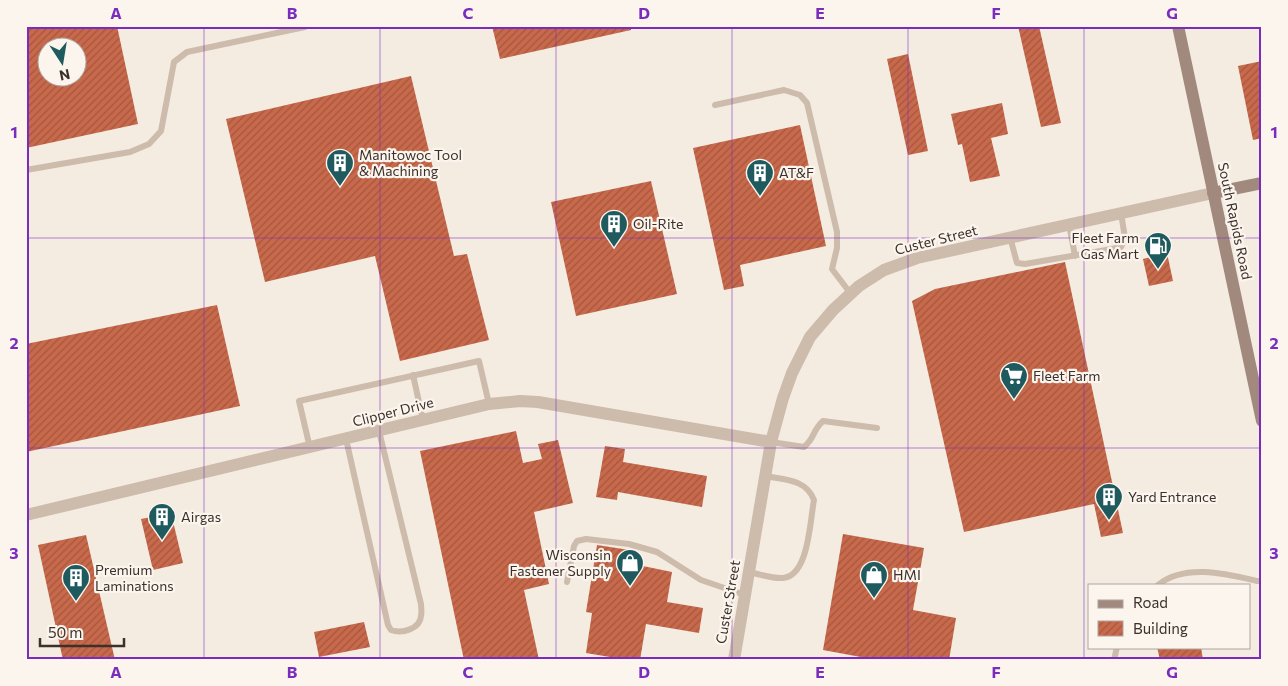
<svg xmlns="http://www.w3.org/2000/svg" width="1288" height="686" font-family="Commissioner,sans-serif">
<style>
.building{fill:url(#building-hatch);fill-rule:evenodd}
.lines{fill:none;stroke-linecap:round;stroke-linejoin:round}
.service{stroke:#cdbbac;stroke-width:6}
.minor{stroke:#cdbbac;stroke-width:12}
.tertiary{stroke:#cdbbac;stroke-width:12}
.secondary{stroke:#a18a7d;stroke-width:12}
.grid{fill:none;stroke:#7b2cbf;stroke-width:1;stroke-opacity:0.55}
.labels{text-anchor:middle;stroke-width:4.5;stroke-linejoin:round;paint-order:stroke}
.poi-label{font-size:14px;fill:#3b302b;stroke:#fbf5ee;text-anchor:start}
.street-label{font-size:14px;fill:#3b302b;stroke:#fbf5ee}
.neatline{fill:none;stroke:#7b2cbf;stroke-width:2}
.grid-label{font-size:16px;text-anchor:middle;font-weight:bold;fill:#7b2cbf}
</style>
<defs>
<pattern id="building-hatch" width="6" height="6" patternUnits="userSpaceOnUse" patternTransform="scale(1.25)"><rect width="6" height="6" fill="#c8694b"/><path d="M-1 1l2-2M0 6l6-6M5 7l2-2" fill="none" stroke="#a4573f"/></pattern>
</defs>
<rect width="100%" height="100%" fill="#f4ebe1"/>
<!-- building -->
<path class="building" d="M26 26H117L138 124 26 148ZM48 48H78V78H48Z
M492 26H631V30L500 59Z
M1018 26H1039L1061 123 1041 127Z
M908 54 928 151 908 155 887 59Z
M1262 61V138L1253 140 1238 66Z
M411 76 454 256 467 254 489 340 400 361 375 256 265 282 226 119Z
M1002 103 1008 134 991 138 1000 176 970 182 962 144 958 145 951 114Z
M800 125 826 246 740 265 744 286 724 290 693 148Z
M651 181 677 294 576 316 551 202Z
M1167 253 1173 281 1149 286 1143 259Z
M1065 262 1123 533 1101 537 1094 504 964 532 912 301 935 289Z
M217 305 240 406 26 452V344Z
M516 431 523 463 542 459 538 444 558 440 573 503 534 512 549 584 524 590 539 660H464L420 451Z
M605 446 625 449 623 462 707 476 702 507 618 492 617 500 596 497Z
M171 513 183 563 153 570 141 519Z
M843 534 924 548 913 610 956 618 949 660H877L823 650Z
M86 535 115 660H63L38 545Z
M597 545 636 551 633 564 672 572 667 602 703 608 699 633 646 624 640 660H628L586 653 592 613 586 612Z
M364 622 370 647 319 657 314 632Z
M1157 647H1201L1203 660H1160Z"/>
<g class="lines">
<!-- service -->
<path class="service" d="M715 105 784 90 800 95 807 103 837 232V248L832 269 851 294
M26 170 130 152 149 144 161 131 174 62 187 52 305 27
M1069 224 1075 256
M1010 237 1017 263 1025 264 1112 249 1121 247 1125 238 1121 213
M413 375 423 420
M346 439 388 625 391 630C402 634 420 629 421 616 422 612 421 607 421 604L379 431
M771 442 804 447C815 438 812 431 823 421L877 428
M310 448 299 401 479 361 489 404
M749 572C759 574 773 579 783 578 809 576 810 520 814 500 806 479 785 480 765 476
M567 582 574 546 577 541 586 539 629 544 657 552 701 580 745 595
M1158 585C1185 563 1227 574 1257 581H1262
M1114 660 1117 647"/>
<!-- minor -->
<path class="minor" d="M26 515 489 404 520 401 538 402 771 442"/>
<!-- tertiary -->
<path class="tertiary" d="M734 660 771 442 783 398 792 373 810 337 833 310 859 286 884 270 917 258 1213 193"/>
<!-- secondary -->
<path class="secondary" d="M1178 26 1262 421
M1213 193 1262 183"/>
</g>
<!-- grid -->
<path class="grid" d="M204 26V660M380 26V660M556 26V660M732 26V660M908 26V660M1084 26V660M26 238H1262M26 448H1262"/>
<!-- icons -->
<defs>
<symbol id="building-pin" viewBox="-11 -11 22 30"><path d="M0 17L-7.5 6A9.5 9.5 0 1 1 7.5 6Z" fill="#1f5a5e" stroke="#fbf5ee"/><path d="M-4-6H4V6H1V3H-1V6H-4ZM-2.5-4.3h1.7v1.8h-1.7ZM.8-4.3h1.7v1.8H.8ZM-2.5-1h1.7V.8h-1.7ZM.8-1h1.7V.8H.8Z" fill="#fff"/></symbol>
<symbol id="fuel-pin" viewBox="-11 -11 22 30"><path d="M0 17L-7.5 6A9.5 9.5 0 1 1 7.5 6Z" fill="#1f5a5e" stroke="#fbf5ee"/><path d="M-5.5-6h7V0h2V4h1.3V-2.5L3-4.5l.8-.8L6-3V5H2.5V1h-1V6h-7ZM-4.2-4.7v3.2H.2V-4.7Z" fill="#fff"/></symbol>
<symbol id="supermarket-pin" viewBox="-11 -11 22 30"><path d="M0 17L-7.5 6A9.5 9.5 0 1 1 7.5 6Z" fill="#1f5a5e" stroke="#fbf5ee"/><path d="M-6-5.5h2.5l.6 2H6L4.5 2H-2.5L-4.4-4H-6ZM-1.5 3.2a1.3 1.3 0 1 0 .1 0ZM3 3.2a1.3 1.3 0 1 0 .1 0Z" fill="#fff"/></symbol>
<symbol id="shop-pin" viewBox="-11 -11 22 30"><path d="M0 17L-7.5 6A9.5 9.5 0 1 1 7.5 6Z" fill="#1f5a5e" stroke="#fbf5ee"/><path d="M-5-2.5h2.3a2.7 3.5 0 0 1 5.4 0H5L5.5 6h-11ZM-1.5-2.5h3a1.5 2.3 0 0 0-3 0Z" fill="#fff"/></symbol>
</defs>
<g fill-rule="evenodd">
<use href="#building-pin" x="324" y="147" width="32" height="43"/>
<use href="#building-pin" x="744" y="157" width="32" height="43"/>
<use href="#building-pin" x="598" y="208" width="32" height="43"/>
<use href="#fuel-pin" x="1142" y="230" width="32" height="43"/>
<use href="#supermarket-pin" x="998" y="360" width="32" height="43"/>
<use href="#building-pin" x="1093" y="481" width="32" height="43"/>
<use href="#building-pin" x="146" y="501" width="32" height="43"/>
<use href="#shop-pin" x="614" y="547" width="32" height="43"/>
<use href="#shop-pin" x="858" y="559" width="32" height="43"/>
<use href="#building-pin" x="60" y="562" width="32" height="43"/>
</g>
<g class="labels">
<!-- poi labels -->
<g class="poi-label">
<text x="359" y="160">Manitowoc Tool<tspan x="359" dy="16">&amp; Machining</tspan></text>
<text x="779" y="178">AT&amp;F</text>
<text x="633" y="229">Oil-Rite</text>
<text x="1139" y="243" text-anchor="end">Fleet Farm<tspan x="1139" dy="16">Gas Mart</tspan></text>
<text x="1033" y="381">Fleet Farm</text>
<text x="1128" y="502">Yard Entrance</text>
<text x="181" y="522">Airgas</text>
<text x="611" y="560" text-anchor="end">Wisconsin<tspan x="611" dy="16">Fastener Supply</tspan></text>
<text x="95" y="575">Premium<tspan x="95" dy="16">Laminations</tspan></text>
<text x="893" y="580">HMI</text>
</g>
<!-- street labels -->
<g class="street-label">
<text transform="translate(1235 221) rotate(78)" y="5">South Rapids Road</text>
<text transform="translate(936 240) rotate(-14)" y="5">Custer Street</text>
<text transform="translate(393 412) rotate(-14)" y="5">Clipper Drive</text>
<text transform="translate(728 602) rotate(-80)" y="5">Custer Street</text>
</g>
</g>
<!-- border -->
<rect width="1288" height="686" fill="none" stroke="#fbf5ee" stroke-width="55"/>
<!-- legend -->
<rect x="1088" y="584" width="162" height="65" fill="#fbf5ee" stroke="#aea6a0"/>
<rect x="1098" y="600" width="25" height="8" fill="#a18a7d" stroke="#aea6a0"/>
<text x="1133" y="608" font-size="15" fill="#3b302b">Road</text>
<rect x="1098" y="621" width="25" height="15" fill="url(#building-hatch)" stroke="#aea6a0"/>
<text x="1133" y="634" font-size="15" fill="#3b302b">Building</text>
<!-- north arrow -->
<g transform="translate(62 62) rotate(168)"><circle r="24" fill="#fbf5ee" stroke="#aea6a0"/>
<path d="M0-4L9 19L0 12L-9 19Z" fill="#1f5a5e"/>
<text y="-8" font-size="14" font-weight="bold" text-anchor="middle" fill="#3b302b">N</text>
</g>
<!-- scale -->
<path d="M40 638v8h84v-8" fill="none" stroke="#3b302b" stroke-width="2.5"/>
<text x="48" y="638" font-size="15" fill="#3b302b" stroke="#fbf5ee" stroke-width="4" paint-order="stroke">50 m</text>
<rect x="28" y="28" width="1232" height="630" class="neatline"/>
<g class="grid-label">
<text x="116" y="19">A</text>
<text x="292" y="19">B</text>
<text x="468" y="19">C</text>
<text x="644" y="19">D</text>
<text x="820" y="19">E</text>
<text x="996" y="19">F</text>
<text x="1172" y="19">G</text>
<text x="14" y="138">1</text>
<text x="1274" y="138">1</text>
<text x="14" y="349">2</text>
<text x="1274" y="349">2</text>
<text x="14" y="559">3</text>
<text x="1274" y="559">3</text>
<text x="116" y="678">A</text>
<text x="292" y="678">B</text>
<text x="468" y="678">C</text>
<text x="644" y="678">D</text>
<text x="820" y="678">E</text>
<text x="996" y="678">F</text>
<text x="1172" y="678">G</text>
</g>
</svg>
